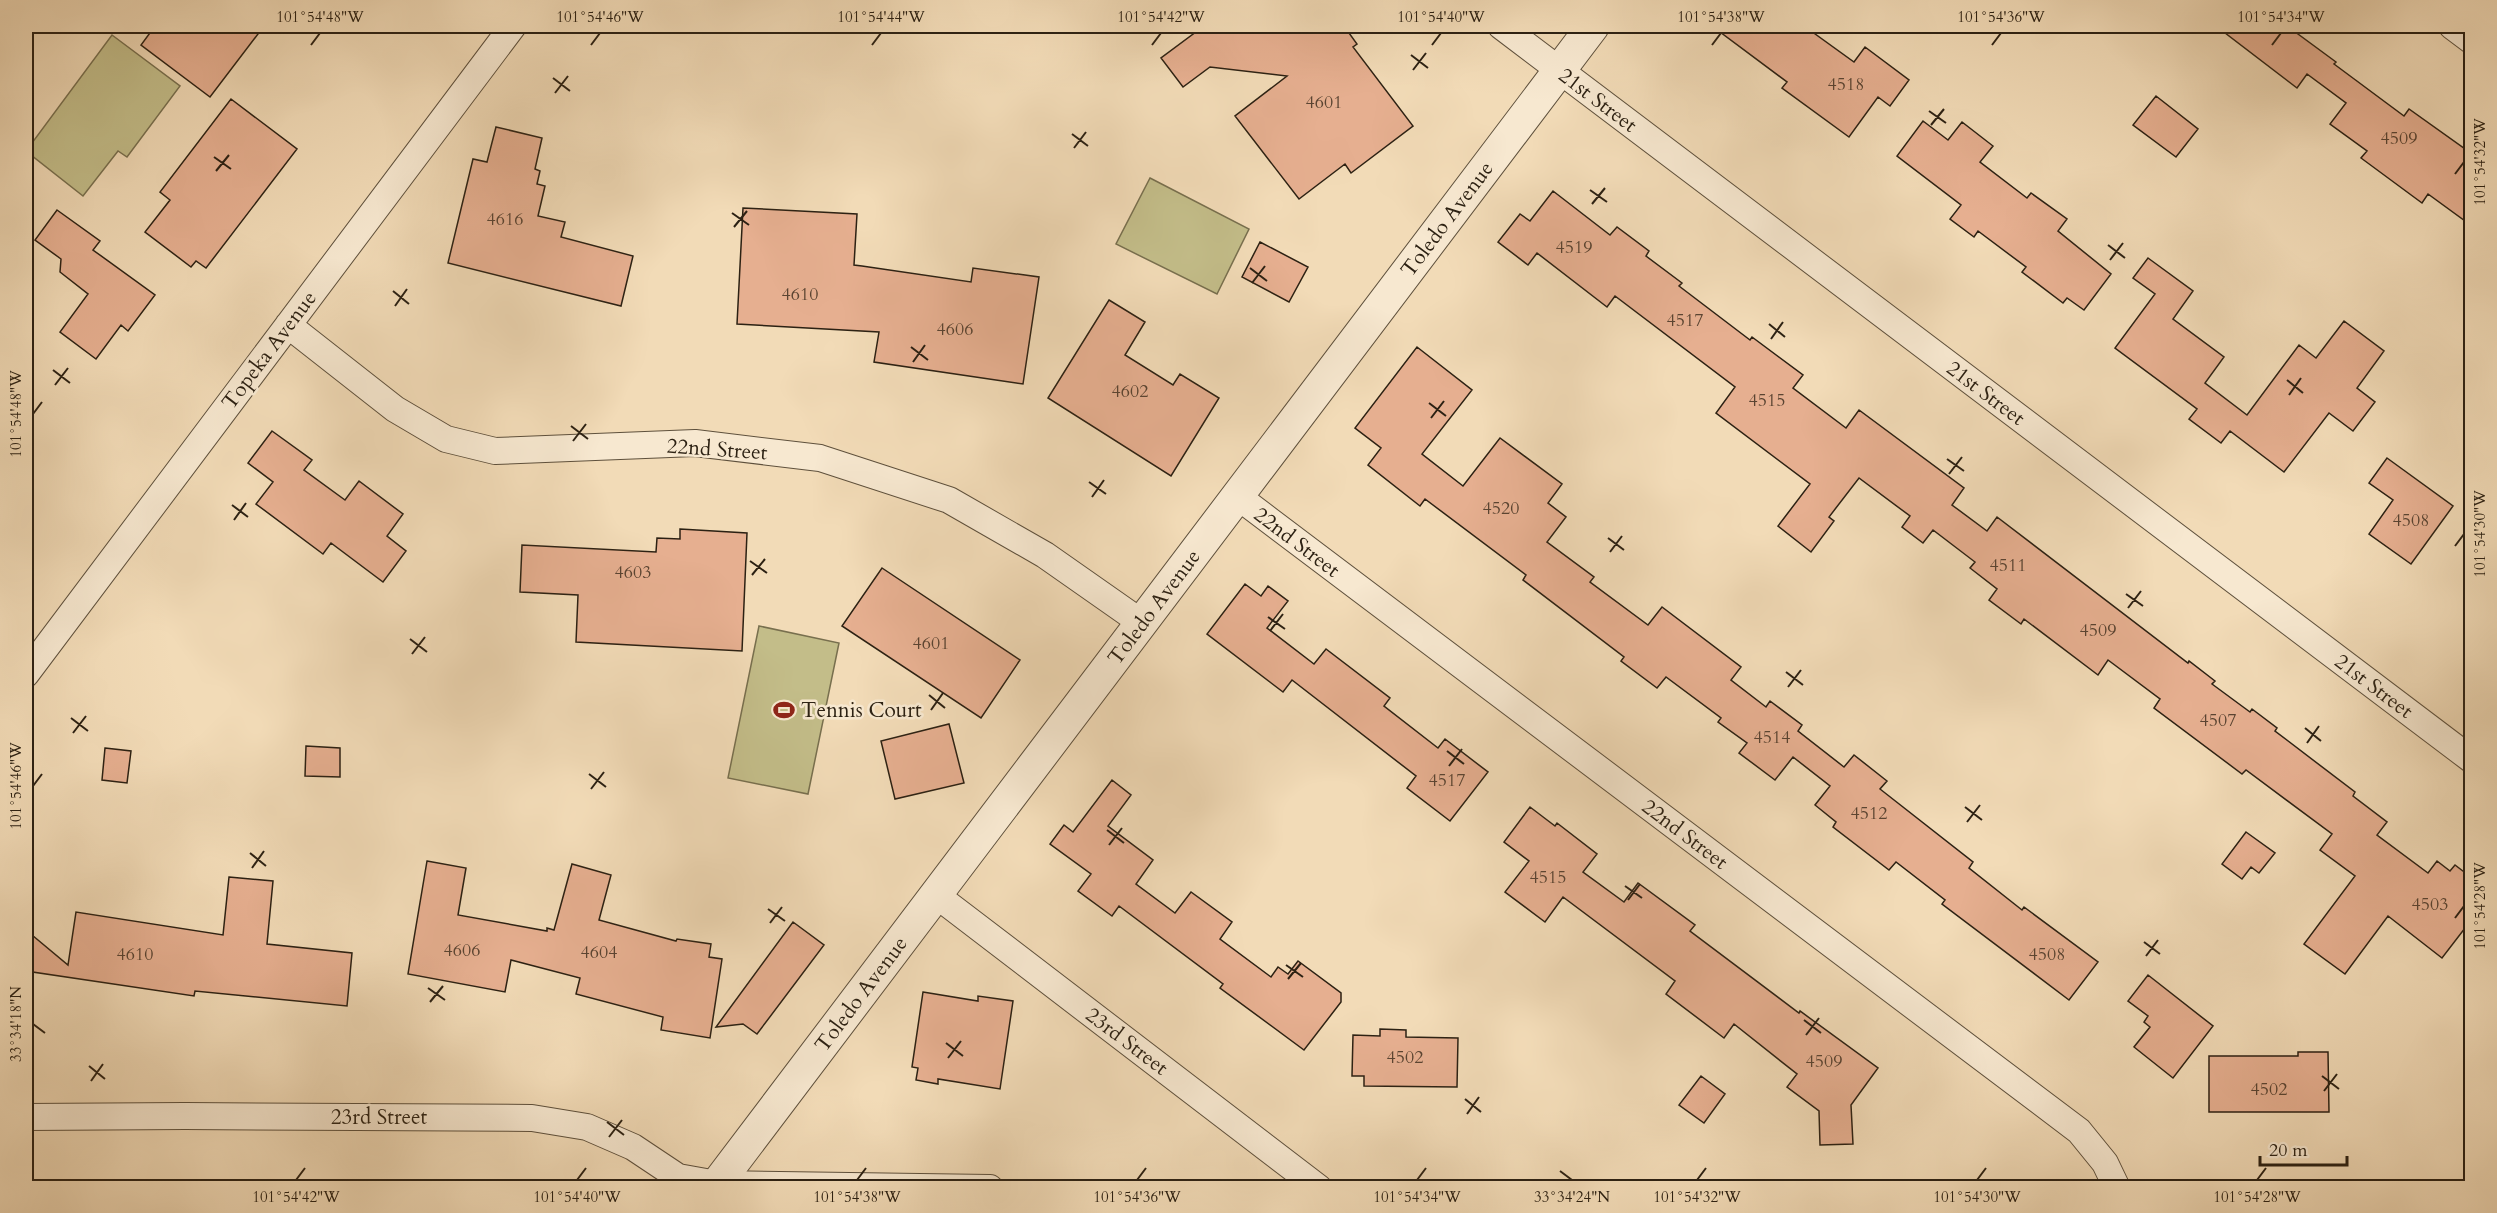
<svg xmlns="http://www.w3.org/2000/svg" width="2497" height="1213" font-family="Cardo,serif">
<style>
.green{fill:#c3bd89;stroke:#786f4e;stroke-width:1.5}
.building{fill:#e6af90;stroke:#2c2113;stroke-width:1.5}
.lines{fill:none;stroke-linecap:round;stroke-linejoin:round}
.minor-casing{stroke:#5e503c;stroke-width:28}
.tertiary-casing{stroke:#5e503c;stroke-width:34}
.minor{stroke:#f7e8d0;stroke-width:26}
.tertiary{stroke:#f7e8d0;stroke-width:32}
.ticks{fill:none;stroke:#2c2113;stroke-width:2}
.labels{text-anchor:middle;stroke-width:5;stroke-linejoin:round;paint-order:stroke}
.number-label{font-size:18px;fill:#5a4432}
.street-label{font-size:21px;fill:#2c2113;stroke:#f7e8d0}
.poi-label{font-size:21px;fill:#2c2113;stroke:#f7e8d0;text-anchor:start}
.neatline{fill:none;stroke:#2c2113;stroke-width:2}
.ticks-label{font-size:15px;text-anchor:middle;fill:#2c2113}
</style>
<rect width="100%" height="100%" fill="#f2dbb7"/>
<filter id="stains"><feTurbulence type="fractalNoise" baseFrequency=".00333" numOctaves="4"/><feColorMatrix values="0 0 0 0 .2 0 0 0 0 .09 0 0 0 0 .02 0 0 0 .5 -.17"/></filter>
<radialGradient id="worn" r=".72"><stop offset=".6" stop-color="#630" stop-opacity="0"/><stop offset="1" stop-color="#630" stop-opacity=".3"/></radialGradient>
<!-- green -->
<path class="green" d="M112 35 180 86 127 157 118 151 83 196 26 151Z
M1150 178 1249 229 1217 294 1116 244Z
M759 626 839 643 808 794 728 778Z"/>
<!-- building -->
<path class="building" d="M155 26H264L210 97 141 45Z
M1204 26H1344L1357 44 1353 47 1413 126 1351 173 1345 164 1299 199 1235 116 1287 76 1210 67 1183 87 1161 58Z
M1712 26H1804L1854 62 1865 47 1909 80 1890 106 1878 97 1849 137 1782 88 1787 82Z
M2216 26H2287L2336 62 2334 64 2404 116 2409 109 2472 154V226L2428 194 2422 203 2361 158 2367 151 2330 124 2346 103 2307 74 2297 88Z
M2156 96 2198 129 2176 157 2133 125Z
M231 99 297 149 206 268 196 261 191 267 145 232 170 200 160 192Z
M1923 121 1948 140 1962 122 1993 146 1980 162 2027 198 2031 193 2067 219 2058 231 2111 274 2084 310 2067 298 2063 303 2022 272 2026 267 1978 231 1974 237 1950 219 1961 205 1897 156Z
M496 127 542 138 535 169 540 171 537 184 545 186 538 216 565 222 561 237 633 256 621 306 448 263 473 159 487 162Z
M1553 191 1610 235 1617 227 1649 251 1646 256 1682 283 1679 286 1750 340 1752 337 1803 375 1793 388 1846 428 1859 410 1964 488 1952 505 1987 531 1997 517 2188 663 2189 661 2215 681 2212 684 2250 712 2252 709 2277 728 2275 731 2355 792 2353 796 2387 822 2377 835 2428 873 2437 861 2450 871 2455 865 2472 878V919L2442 958 2388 916 2345 974 2304 944 2355 876 2320 850 2332 834 2246 770 2242 774 2154 708 2160 699 2108 660 2098 675 2024 619 2021 624 1989 600 1997 589 1970 568 1975 562 1933 530 1923 543 1902 527 1910 516 1859 478 1829 517 1834 521 1811 552 1778 526 1810 484 1716 413 1735 387 1615 296 1607 307 1537 253 1528 265 1498 242 1520 214 1530 221Z
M743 208 857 214 854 265 862 266 971 282 973 268 1039 277 1023 384 874 362 879 332 737 324Z
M57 210 100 241 93 250 155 295 128 331 121 325 96 359 60 332 88 294 60 272 61 259 35 240Z
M1260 242 1308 267 1289 302 1242 277Z
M2148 258 2193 291 2173 319 2224 357 2205 383 2247 415 2299 345 2316 358 2344 321 2384 351 2357 388 2375 402 2353 431 2329 413 2284 472 2230 431 2221 443 2189 419 2197 409 2115 348 2155 294 2133 278Z
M1109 300 1145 322 1125 355 1173 385 1180 374 1219 398 1171 476 1048 398Z
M1417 347 1472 390 1422 454 1463 486 1500 438 1562 484 1548 503 1566 517 1547 542 1594 577 1590 582 1648 625 1662 607 1741 667 1731 680 1766 707 1770 701 1802 725 1798 731 1844 767 1854 755 1887 781 1880 789 1973 862 1969 868 2022 910 2024 907 2098 962 2069 1000 1942 904 1945 900 1896 862 1889 870 1833 827 1836 822 1815 805 1830 786 1793 757 1775 780 1739 753 1747 743 1718 722 1721 718 1666 677 1657 688 1621 661 1624 657 1523 580 1526 575 1425 499 1420 506 1368 465 1381 448 1355 428Z
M272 431 312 460 304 470 345 500 359 481 403 514 387 536 406 551 383 582 331 543 323 554 256 504 273 482 248 463Z
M2387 458 2453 506 2411 564 2369 534 2393 500 2369 483Z
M680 529 747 533 742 651 576 642 578 595 520 592 522 545 656 552 657 538 680 539Z
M882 568 1020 660 981 718 842 626Z
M1245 584 1261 596 1268 586 1288 601 1267 628 1314 664 1326 649 1390 698 1384 706 1438 748 1445 739 1488 772 1450 821 1407 788 1416 776 1292 680 1283 692 1207 634Z
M949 724 964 783 895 799 881 741Z
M306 746 340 748V777L305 776Z
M105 748 131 751 127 783 102 780Z
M1112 780 1131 795 1108 826 1153 860 1136 884 1175 913 1191 892 1232 922 1220 939 1271 977 1278 967 1288 974 1298 961 1341 993V1002L1304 1050 1220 988 1223 984 1119 906 1112 916 1078 891 1091 874 1050 844 1064 825 1073 832Z
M1530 807 1555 826 1557 823 1597 854 1583 872 1624 902 1638 883 1695 925 1690 931 1799 1013 1800 1011 1878 1068 1851 1105 1853 1144 1820 1145 1819 1111 1787 1087 1797 1074 1734 1024 1724 1038 1666 994 1675 981 1563 897 1545 922 1505 892 1529 861 1504 842Z
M2246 832 2275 853 2259 873 2251 867 2242 879 2222 864Z
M427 861 466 868 458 915 547 931V928L554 930 572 864 611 875 599 920 676 941 677 939 711 944 709 957 722 959 710 1038 661 1030 663 1017 576 994 580 978 511 960 505 992 408 974Z
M229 877 273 881 267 944 352 953 347 1006 195 991 194 996 26 971V930L68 965 76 912 223 935Z
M793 922 824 945 757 1034 743 1024 716 1027Z
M2148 975 2213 1026 2173 1078 2134 1047 2150 1027 2144 1022 2148 1016 2128 1001Z
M923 992 978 1001V996L1013 1001 1000 1089 938 1079V1084L916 1080 918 1068 912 1067Z
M1380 1029 1406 1030V1037L1458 1038 1457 1087 1364 1086V1076H1352L1353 1035 1380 1036Z
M2298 1052H2328L2329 1112H2209V1056H2298Z
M1701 1076 1725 1094 1704 1123 1679 1105Z"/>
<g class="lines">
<defs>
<path id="minor" d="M1501 26 2472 760
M2452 26 2472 41
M288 325 395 409 446 439 495 451 695 443 820 458 949 500 1045 555 1142 623
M1237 496 2079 1131 2105 1163 2117 1188
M26 674 513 26
M936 895 1319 1188
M26 1117 185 1116 532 1118 587 1127 633 1147 678 1177 717 1184 990 1188"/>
<path id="tertiary" d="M714 1188 1593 26"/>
</defs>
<!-- minor casing -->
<use href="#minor" class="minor-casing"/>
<!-- tertiary casing -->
<use href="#tertiary" class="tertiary-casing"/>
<!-- minor -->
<use href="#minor" class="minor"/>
<!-- tertiary -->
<use href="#tertiary" class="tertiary"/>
</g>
<!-- ticks -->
<path class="ticks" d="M311 45 320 33M591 45 600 33M872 45 881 33M1152 45 1161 33M1432 45 1441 33M1712 45 1721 33M1992 45 2001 33M2272 45 2281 33M1411 55 1428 68M1413 70 1426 53M553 78 570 91M555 93 568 76M1929 111 1946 123M1931 125 1944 109M1072 134 1088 146M1074 148 1086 132M214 157 231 169M216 171 229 155M2455 174 2464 162M1590 190 1607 202M1592 204 1605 188M732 213 749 225M734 227 747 211M2108 245 2125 258M2110 260 2123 243M1250 268 1267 281M1252 283 1265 266M393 291 409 304M395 306 407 289M1769 324 1785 337M1771 339 1783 322M911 347 928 360M913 362 925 345M53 370 70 383M2287 380 2303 393M55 385 68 368M2289 395 2301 378M1429 403 1446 416M33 414 42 402M1431 418 1444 401M571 426 588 439M573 441 586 424M1947 459 1964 471M1949 474 1962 457M1089 482 1106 494M1092 497 1104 480M232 505 248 517M234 520 246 503M1608 538 1624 550M2455 546 2464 534M1610 552 1622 536M750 561 767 573M752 575 765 559M2126 594 2143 606M2128 608 2141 591M1268 617 1285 629M1270 631 1283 614M410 639 427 652M412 654 425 637M1786 672 1803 685M1788 687 1801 670M929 695 945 708M931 710 943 693M71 718 88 731M2305 728 2321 741M73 733 86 716M2307 743 2319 726M1447 751 1464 764M1449 766 1462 749M589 774 606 787M33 786 42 774M591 789 604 772M1965 807 1982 820M1967 822 1980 805M1107 830 1124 843M1109 845 1122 828M250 853 266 866M252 868 264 851M1625 886 1642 898M1628 900 1640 884M768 909 785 921M2455 918 2464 906M770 923 782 907M2144 942 2160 954M2146 956 2158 940M1286 965 1303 977M1288 979 1301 963M428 988 445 1000M430 1002 443 986M1804 1020 1821 1033M33 1024 45 1033M1806 1035 1819 1018M946 1043 963 1056M948 1058 961 1041M89 1066 105 1079M2322 1076 2339 1089M91 1081 103 1064M2324 1091 2337 1074M1465 1099 1481 1112M1467 1114 1479 1097M607 1122 624 1135M609 1137 622 1120M1560 1171 1572 1180M296 1180 305 1168M577 1180 586 1168M857 1180 866 1168M1137 1180 1146 1168M1417 1180 1426 1168M1697 1180 1706 1168M1977 1180 1986 1168M2257 1180 2266 1168"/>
<!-- icons -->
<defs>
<symbol id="stadium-bare" viewBox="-9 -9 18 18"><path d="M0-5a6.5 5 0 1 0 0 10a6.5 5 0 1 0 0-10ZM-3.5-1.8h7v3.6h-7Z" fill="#8f2418" stroke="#f7e8d0" stroke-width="2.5" paint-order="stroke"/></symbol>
</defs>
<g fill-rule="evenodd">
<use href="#stadium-bare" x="769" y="695" width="30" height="30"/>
</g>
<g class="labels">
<!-- number labels -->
<g class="number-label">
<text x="1846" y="90">4518</text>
<text x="1324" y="108">4601</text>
<text x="2399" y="144">4509</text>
<text x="505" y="225">4616</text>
<text x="1574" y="253">4519</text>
<text x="800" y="300">4610</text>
<text x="1685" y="326">4517</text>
<text x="955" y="335">4606</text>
<text x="1130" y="397">4602</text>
<text x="1767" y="406">4515</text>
<text x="1501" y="514">4520</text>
<text x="2411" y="526">4508</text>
<text x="2008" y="571">4511</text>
<text x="633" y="578">4603</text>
<text x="2098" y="636">4509</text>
<text x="931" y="649">4601</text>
<text x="2218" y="726">4507</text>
<text x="1772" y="743">4514</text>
<text x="1447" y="786">4517</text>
<text x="1869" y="819">4512</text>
<text x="1548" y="883">4515</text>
<text x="2430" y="910">4503</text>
<text x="462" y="956">4606</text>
<text x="599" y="958">4604</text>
<text x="135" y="960">4610</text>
<text x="2047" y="960">4508</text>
<text x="1405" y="1063">4502</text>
<text x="1824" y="1067">4509</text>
<text x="2269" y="1095">4502</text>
</g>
<!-- street labels -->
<g class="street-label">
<text transform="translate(1598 100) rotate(37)" y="7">21st Street</text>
<text transform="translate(1447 219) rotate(-53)" y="7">Toledo Avenue</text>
<text transform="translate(269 350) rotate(-53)" y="7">Topeka Avenue</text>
<text transform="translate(1986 393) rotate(37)" y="7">21st Street</text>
<text transform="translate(717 449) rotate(4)" y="7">22nd Street</text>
<text transform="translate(1297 542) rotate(37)" y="7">22nd Street</text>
<text transform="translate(1154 607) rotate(-53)" y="7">Toledo Avenue</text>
<text transform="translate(2374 686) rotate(37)" y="7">21st Street</text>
<text transform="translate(1685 834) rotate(37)" y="7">22nd Street</text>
<text transform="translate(861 994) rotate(-53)" y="7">Toledo Avenue</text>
<text transform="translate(1127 1041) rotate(37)" y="7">23rd Street</text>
<text x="379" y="1124">23rd Street</text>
</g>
<!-- poi labels -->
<g class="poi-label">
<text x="801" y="717">Tennis Court</text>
</g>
</g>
<!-- margin -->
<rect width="2497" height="1213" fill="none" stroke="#f2dbb7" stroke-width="66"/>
<!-- scale -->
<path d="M2260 1156v9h87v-9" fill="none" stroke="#2c2113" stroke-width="3"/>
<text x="2269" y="1156" font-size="18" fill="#2c2113" stroke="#f7e8d0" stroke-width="4.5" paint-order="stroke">20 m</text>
<rect x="33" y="33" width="2431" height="1147" class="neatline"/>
<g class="ticks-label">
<text x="320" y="22">101°54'48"W</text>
<text x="600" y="22">101°54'46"W</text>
<text x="881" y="22">101°54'44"W</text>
<text x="1161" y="22">101°54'42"W</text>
<text x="1441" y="22">101°54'40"W</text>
<text x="1721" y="22">101°54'38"W</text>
<text x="2001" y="22">101°54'36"W</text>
<text x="2281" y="22">101°54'34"W</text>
<text transform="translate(2480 162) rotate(-90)" y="5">101°54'32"W</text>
<text transform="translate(16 414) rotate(-90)" y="5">101°54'48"W</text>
<text transform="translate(2480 534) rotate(-90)" y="5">101°54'30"W</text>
<text transform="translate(16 786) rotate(-90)" y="5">101°54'46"W</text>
<text transform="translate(2480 906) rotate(-90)" y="5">101°54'28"W</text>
<text transform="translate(16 1024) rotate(-90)" y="5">33°34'18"N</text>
<text x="296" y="1202">101°54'42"W</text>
<text x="577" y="1202">101°54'40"W</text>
<text x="857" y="1202">101°54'38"W</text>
<text x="1137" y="1202">101°54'36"W</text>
<text x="1417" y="1202">101°54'34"W</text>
<text x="1572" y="1202">33°34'24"N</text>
<text x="1697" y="1202">101°54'32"W</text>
<text x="1977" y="1202">101°54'30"W</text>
<text x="2257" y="1202">101°54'28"W</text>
</g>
<rect width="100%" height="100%" filter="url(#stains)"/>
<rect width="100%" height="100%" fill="url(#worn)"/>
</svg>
